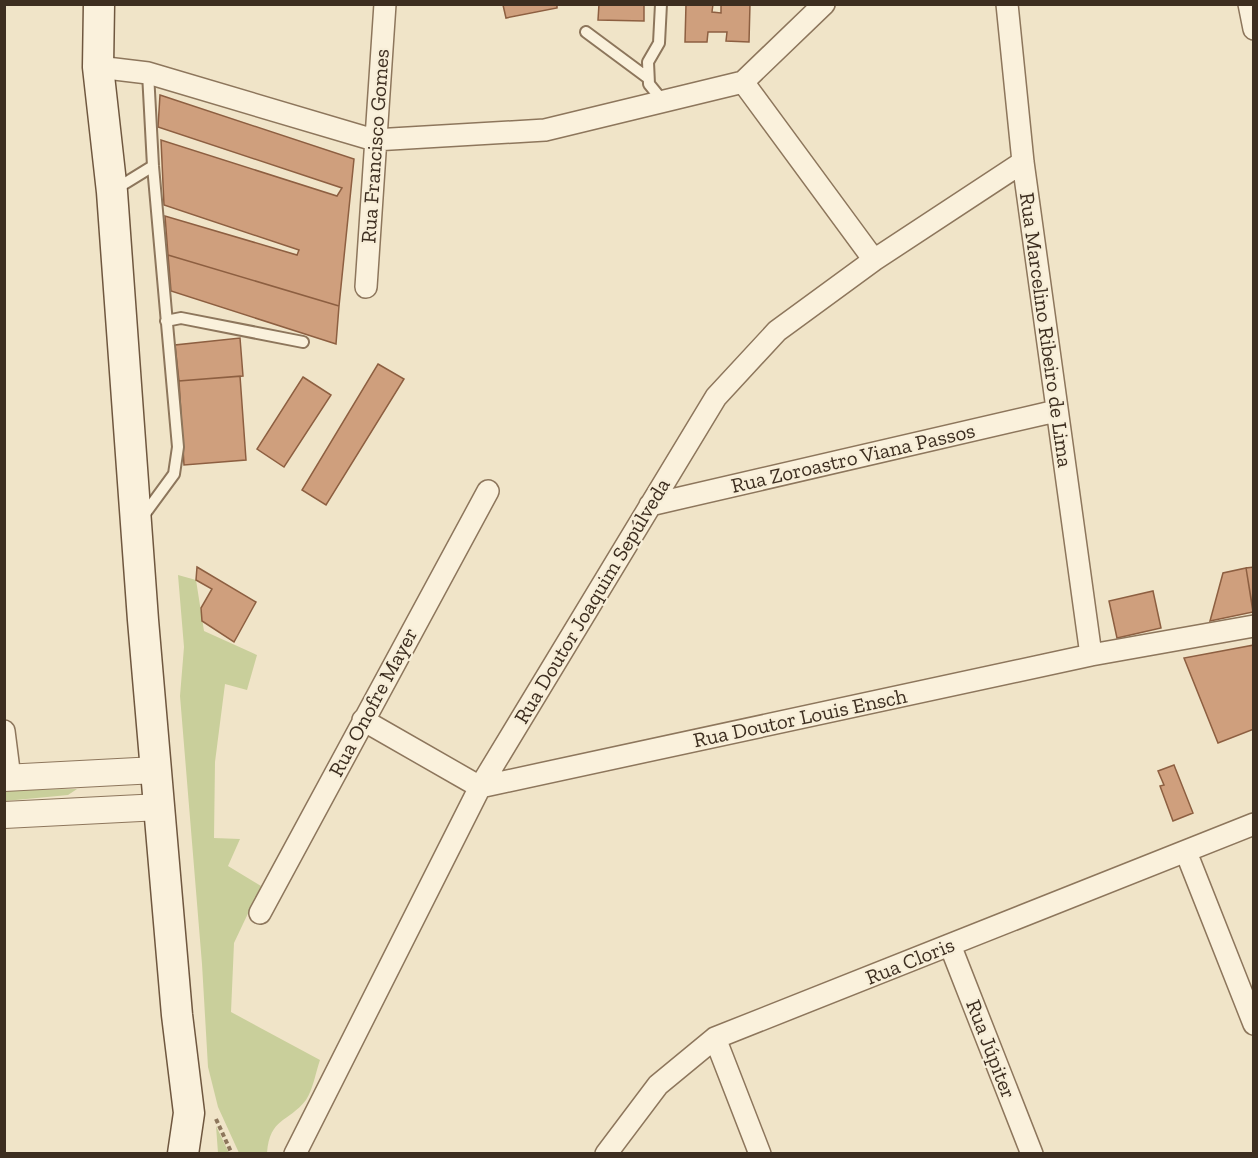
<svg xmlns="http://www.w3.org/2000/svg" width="1258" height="1158" font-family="'Zilla Slab',serif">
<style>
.green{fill:#c9cf9b}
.building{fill:#cf9f7d;stroke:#8d5f41;stroke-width:1.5}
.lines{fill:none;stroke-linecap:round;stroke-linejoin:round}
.service-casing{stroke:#8d765c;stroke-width:14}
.minor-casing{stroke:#8d765c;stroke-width:24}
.tertiary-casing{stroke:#8d765c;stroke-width:28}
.secondary-casing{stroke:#6f573f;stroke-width:33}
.path{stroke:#8d765c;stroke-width:4;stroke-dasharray:4.5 3;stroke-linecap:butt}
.service{stroke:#faf1dc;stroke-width:10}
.minor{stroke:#faf1dc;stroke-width:21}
.tertiary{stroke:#faf1dc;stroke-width:26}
.secondary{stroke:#faf1dc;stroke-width:30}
.labels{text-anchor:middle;stroke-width:4.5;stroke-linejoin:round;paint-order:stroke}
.street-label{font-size:21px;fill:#3d2e20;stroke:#f7eed8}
</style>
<rect width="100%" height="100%" fill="#f0e4c8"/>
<!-- green -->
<path class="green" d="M178 575 196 580 204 631 257 655 247 690 225 684 215 762 214 838 240 839 228 866 261 886 234 943 231 1012 320 1060C316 1071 313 1090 306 1100 288 1123 270 1117 267 1153H239L218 1107 208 1067 202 964 180 696 184 647Z
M77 789 68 795 5 801 4 790Z
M216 1126 229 1153H218Z"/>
<!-- building -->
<path class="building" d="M494 4H557V8L506 18 503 5Z
M599 4H644V21L598 20Z
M686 4H713L712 12 721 13V4H750L749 42 726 41 727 32H708L707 42H685Z
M160 95 354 159 339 306 168 255 165 216 297 255 299 250 164 205 161 140 337 196 342 188 158 127Z
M168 255 339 306 336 344 171 291Z
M240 338 243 376 179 381 175 345Z
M378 364 404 379 326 505 302 490Z
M240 376 246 460 184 465 179 381Z
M303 377 331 395 284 467 257 449Z
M197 567 256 602 234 642 202 621 201 608 212 589 196 580Z
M1254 567V609L1253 610 1246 568Z
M1246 568 1253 612 1210 621 1223 573Z
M1153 591 1161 628 1117 638 1109 601Z
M1254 645V729L1218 743 1184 658Z
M1174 765 1193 813 1173 821 1160 786 1164 785 1158 771Z"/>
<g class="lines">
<defs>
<path id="service" d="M661 4 659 43 648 62 649 84 662 100
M586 32 648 78
M114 190 153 166
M166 321 181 318 303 342
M141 519 174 474 178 447 153 166 148 73"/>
<path id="minor" d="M1007 4 1023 162 1091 655
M1249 4 1254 29
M98 67 148 73 374 140 545 130 743 82 874 260
M743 82 824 4
M366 287 385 4
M650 505 1056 411
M363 720 480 787 1091 655 1254 626
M4 731 10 778
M1186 852 1254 1024
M260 913 488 491
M950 945 1032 1154
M715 1038 760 1154
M295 1154 480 787 716 397 777 331 874 260 1023 162
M606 1154 658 1085 715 1038 1254 824"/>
<path id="tertiary" d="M4 778 156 770
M4 815 160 807"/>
<path id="secondary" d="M99 4 98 67 112 192 143 620 177 1015 189 1113 183 1154"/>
</defs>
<!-- service casing -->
<use href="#service" class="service-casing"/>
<!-- minor casing -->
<use href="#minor" class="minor-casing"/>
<!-- tertiary casing -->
<use href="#tertiary" class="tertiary-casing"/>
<!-- secondary casing -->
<use href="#secondary" class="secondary-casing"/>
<!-- path -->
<path class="path" d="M216 1119 232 1154"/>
<!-- service -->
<use href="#service" class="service"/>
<!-- minor -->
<use href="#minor" class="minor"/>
<!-- tertiary -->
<use href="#tertiary" class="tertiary"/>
<!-- secondary -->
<use href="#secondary" class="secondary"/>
</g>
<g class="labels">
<!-- street labels -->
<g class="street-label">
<text transform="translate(375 146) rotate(-86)" y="7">Rua Francisco Gomes</text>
<text transform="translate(1046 330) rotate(82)" y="7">Rua Marcelino Ribeiro de Lima</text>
<text transform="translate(853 458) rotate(-13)" y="7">Rua Zoroastro Viana Passos</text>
<text transform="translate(592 601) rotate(-59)" y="7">Rua Doutor Joaquim Sepúlveda</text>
<text transform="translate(373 702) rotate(-62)" y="7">Rua Onofre Mayer</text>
<text transform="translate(800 718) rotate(-12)" y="7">Rua Doutor Louis Ensch</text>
<text transform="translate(910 961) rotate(-22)" y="7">Rua Cloris</text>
<text transform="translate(991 1049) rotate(69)" y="7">Rua Júpiter</text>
</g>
</g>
<!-- border -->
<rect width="1258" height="1158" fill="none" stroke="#3d2e20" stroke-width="12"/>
</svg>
